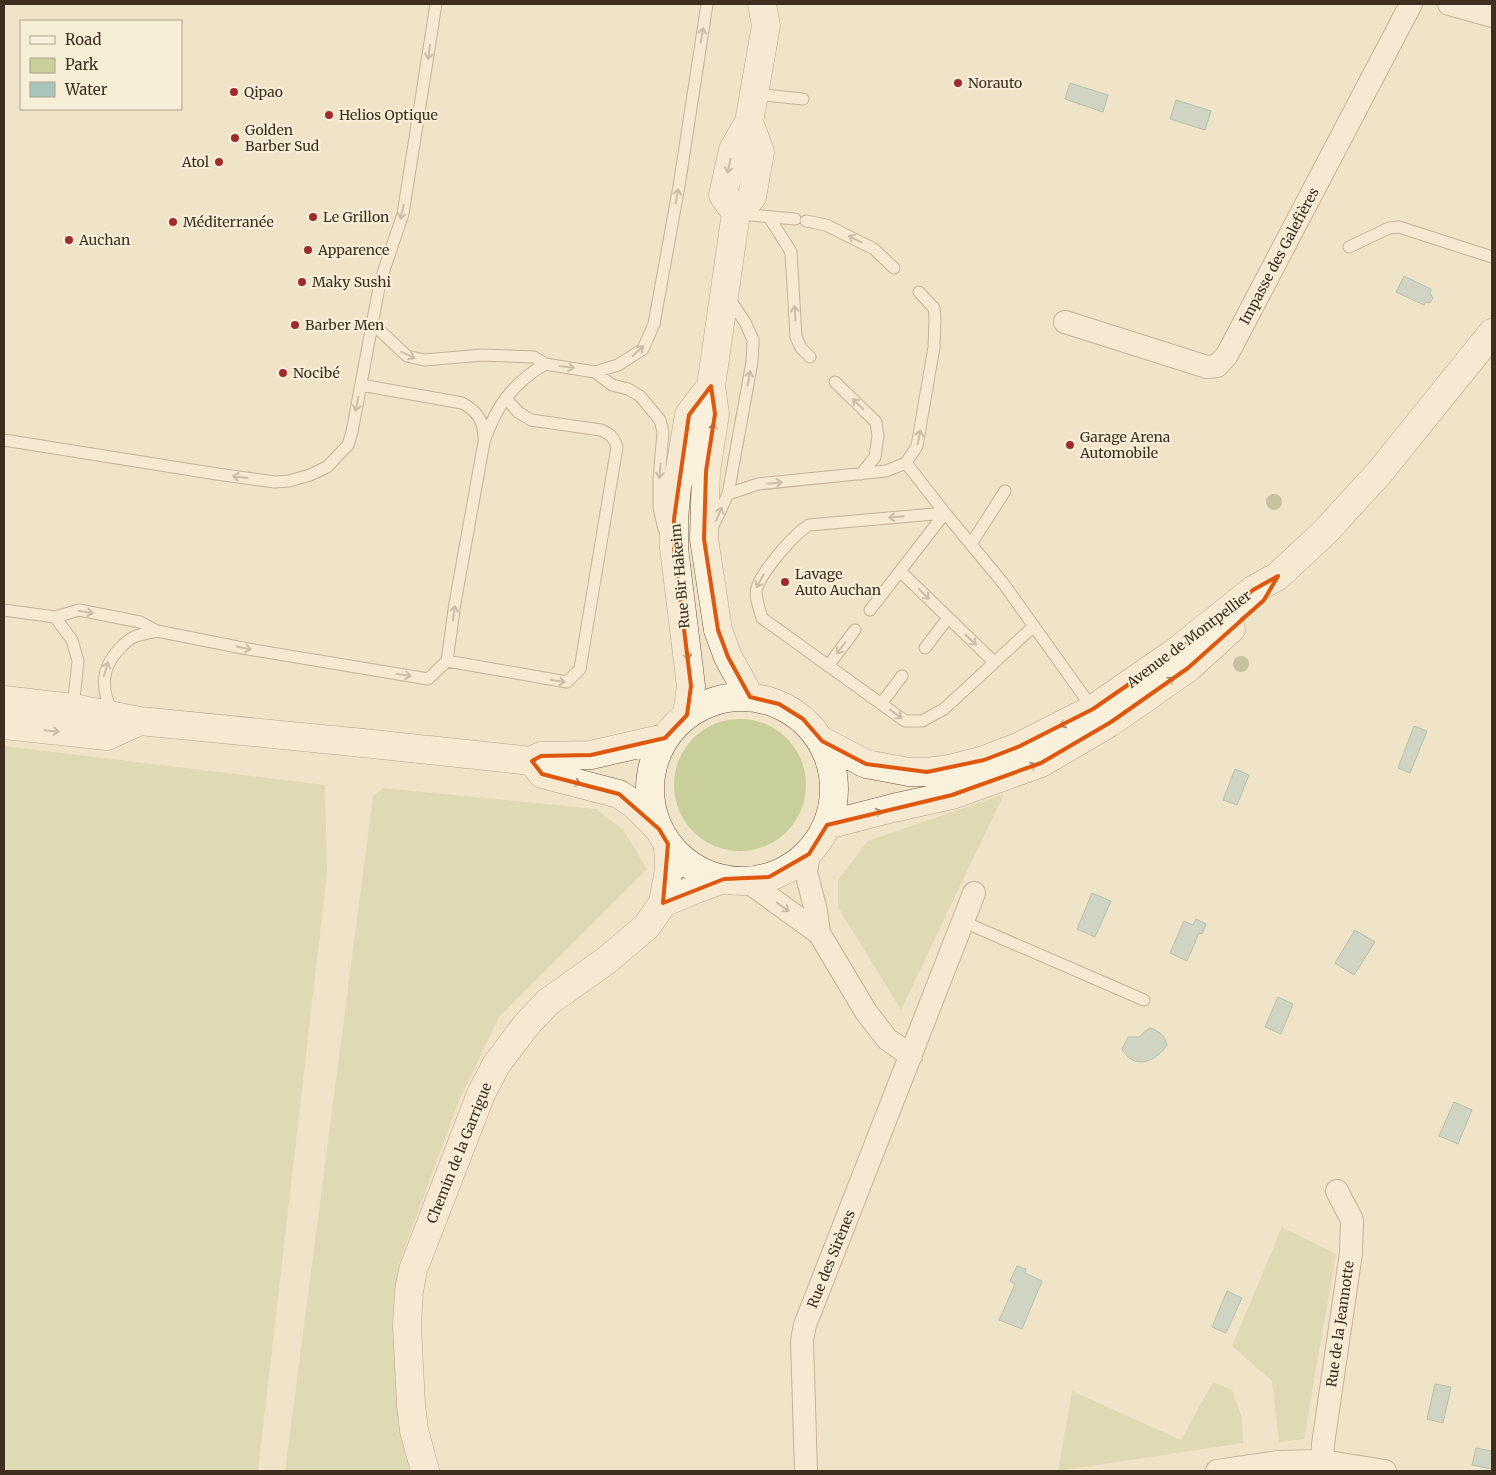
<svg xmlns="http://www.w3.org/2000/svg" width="1496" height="1475" font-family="Merriweather,serif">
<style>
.green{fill:#c9cf9b}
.water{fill:#a9c4bc;stroke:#6f938a}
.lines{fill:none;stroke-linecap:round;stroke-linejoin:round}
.lane-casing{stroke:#8d765c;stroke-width:13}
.street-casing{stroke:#8d765c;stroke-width:24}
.secondary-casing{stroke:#6f573f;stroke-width:29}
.lane{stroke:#faf1dc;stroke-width:11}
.street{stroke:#faf1dc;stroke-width:22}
.secondary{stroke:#faf1dc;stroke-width:28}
.tree{fill:#96986f}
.oneway{stroke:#9c907e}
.marked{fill:none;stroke:#df570d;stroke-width:4;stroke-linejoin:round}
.poi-dot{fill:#9e2a2b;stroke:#f7eed8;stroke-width:2}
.labels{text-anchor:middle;stroke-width:4.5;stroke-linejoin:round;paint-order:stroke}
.poi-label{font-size:14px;fill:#3d2e20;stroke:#f7eed8;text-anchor:start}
.street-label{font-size:14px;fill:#3d2e20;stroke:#f7eed8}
</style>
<rect width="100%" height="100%" fill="#f0e4c8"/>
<!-- green -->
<path class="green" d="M674 785a66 66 0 1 1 132 0a66 66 0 1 1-132 0Z
M4 746 325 785 327 873 258 1471H4Z
M383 788 596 809 623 830 647 869 499 1017 458 1103 399 1264 394 1310 395 1368 411 1471H285L373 796Z
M1004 794 901 1010 838 907V880L868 841Z
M1282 1227 1336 1254 1304 1439 1279 1442 1272 1381 1232 1346Z
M1213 1382 1232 1390 1242 1417 1243 1443 1058 1471 1072 1391 1181 1440Z"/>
<!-- water -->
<path class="water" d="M1070 83 1108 95 1103 112 1065 99Z
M1176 100 1211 111 1205 130 1170 119Z
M1404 276 1431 289 1430 293 1433 298 1430 303 1426 302 1424 305 1396 292Z
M1414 726 1427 731 1410 773 1398 768Z
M1235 769 1249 775 1237 805 1223 800Z
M1092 893 1111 901 1095 937 1077 929Z
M1196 919 1206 924 1202 934 1199 933 1187 961 1170 953 1184 921 1193 925Z
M1355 930 1375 942 1354 975 1335 963Z
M1278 997 1293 1004 1281 1034 1265 1027Z
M1150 1028C1160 1032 1164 1034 1167 1045 1156 1062 1134 1071 1122 1049L1128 1037H1140L1143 1033Z
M1454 1102 1472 1110 1458 1144 1439 1136Z
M1017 1266 1026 1269 1025 1273 1042 1281 1022 1329 999 1320 1015 1284 1010 1281Z
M1227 1291 1242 1298 1226 1333 1212 1327Z
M1435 1384 1451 1387 1443 1423 1427 1419Z
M1476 1448 1492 1451V1469L1472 1465Z"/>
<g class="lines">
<defs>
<path id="lane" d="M754 94 803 99
M739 214 795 219
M769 217 791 252 796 337 801 348 810 357
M806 221 826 225 874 249 894 268
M1349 247 1389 228 1399 227 1492 257
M372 323 407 356 424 360 482 355 534 357 545 364 595 372 612 385 628 389 640 396 660 420 663 432 659 480V508L664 529
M595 372 618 365 643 349 654 324 679 186 707 4
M835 382 876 422 878 436 875 457 861 474
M361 385 462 403C477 411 484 421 484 438
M4 440 217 474 275 482 289 481 310 475 327 467 348 445 352 432 380 282 403 214 436 4
M906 463 945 513 1003 583 1093 709
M728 494 758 484 886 471 906 463 917 446 934 347 935 319 934 308 919 292
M945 513 809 525C794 534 762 571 757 588 754 596 760 610 762 618L905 721H922L944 709 1034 626
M713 526 728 494 752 362 753 340 745 322 728 297
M971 544 1005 491
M900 571 994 662
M4 610 55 617 79 610 140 622 157 631 248 649 428 679 447 661 567 682 580 669 617 447C614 437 610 434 601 430L531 420 518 412 506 398
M870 610 945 513
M55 617 72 640 78 661 73 708
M925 648 948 618
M447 661 455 603 484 442C496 406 512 384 545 364
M828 666 855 630
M881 704 902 676
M113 714C101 689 100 670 119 649 123 645 129 639 134 637 141 634 150 633 157 631
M964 922 1144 1000"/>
<path id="street" d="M1449 4 1492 16
M1065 322 1207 367 1217 366 1227 355 1411 4
M809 854 806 872 816 911 819 933 866 1012 887 1039 911 1056
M747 881 819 933
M1322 1461 1323 1444 1351 1253 1352 1220 1337 1191
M806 1471 802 1340 805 1325 974 893
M1217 1471 1278 1462 1322 1461 1385 1471"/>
<path id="secondary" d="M749 122 760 152 752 197 736 213 711 386 715 414 706 471 704 539 718 630 728 657 750 697
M736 213 723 195 733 150 749 122 766 26 762 4
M650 789a92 92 0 1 1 184 0a92 92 0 1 1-184 0Z
M4 700 73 708 140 721 363 743 532 761 541 756 591 755 665 738
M687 715 691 686 674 548V519L677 486 689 415 711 386
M4 725 107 736 140 721
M822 741 866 764 909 772H927L953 768 984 760 1020 746 1093 709 1174 653 1253 590 1278 576 1326 531 1379 473 1492 333
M532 761 542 774 619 794 634 804 659 829
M827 825 893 808 952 795 1041 763 1111 722 1188 668 1231 629
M663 903 696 889 724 879
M425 1471 414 1430 411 1405 407 1326 409 1291 413 1270 481 1094 496 1065 527 1024 548 1002 607 960 647 926 663 903 669 869 668 844"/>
</defs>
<!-- lane casing -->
<use href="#lane" class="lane-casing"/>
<!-- street casing -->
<use href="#street" class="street-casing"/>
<!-- secondary casing -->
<use href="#secondary" class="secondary-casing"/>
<!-- lane -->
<use href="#lane" class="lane"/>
<!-- street -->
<use href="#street" class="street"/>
<!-- secondary -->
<use href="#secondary" class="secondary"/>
</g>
<!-- trees -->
<g class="tree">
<circle cx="1274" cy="502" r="8"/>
<circle cx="1241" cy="664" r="8"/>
</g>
<!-- one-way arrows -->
<defs><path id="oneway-shaft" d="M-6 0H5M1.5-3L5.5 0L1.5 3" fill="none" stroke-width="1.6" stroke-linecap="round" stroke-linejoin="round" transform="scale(1.25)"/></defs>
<g class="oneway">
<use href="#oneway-shaft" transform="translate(702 35) rotate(-80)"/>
<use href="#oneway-shaft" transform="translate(429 52) rotate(99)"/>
<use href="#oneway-shaft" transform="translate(729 166) rotate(102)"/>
<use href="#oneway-shaft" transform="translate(677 196) rotate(-80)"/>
<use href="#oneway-shaft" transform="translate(402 212) rotate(103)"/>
<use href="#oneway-shaft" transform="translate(855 239) rotate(-154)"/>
<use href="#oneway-shaft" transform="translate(795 313) rotate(-94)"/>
<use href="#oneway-shaft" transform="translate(638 351) rotate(-43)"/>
<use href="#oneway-shaft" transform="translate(408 355) rotate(25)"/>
<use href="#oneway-shaft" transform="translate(567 367) rotate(8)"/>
<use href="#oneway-shaft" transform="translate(749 378) rotate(-80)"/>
<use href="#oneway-shaft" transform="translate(357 404) rotate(101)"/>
<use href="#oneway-shaft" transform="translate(858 404) rotate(-136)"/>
<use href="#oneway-shaft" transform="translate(713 430) rotate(-80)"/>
<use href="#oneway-shaft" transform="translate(919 437) rotate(-79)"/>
<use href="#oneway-shaft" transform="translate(660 471) rotate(94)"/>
<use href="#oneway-shaft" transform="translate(240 477) rotate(-173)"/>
<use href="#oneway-shaft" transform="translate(775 483) rotate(-5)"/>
<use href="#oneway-shaft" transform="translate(719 514) rotate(-66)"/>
<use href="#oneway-shaft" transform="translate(896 517) rotate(175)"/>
<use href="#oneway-shaft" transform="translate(760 581) rotate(119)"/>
<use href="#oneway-shaft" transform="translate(924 594) rotate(44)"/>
<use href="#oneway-shaft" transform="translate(86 612) rotate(9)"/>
<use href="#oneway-shaft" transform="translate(454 613) rotate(-82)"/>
<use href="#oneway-shaft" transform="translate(971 640) rotate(44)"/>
<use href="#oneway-shaft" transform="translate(244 648) rotate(11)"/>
<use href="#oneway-shaft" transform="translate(841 648) rotate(127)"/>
<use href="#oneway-shaft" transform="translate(687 653) rotate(83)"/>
<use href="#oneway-shaft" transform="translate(106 669) rotate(-73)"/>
<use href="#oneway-shaft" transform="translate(404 675) rotate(9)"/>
<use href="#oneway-shaft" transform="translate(558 681) rotate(10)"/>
<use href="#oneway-shaft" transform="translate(1168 682) rotate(-35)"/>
<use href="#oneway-shaft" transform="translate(896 714) rotate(36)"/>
<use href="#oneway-shaft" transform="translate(1066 723) rotate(153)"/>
<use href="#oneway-shaft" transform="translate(52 731) rotate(6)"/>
<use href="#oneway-shaft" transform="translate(1030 767) rotate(-21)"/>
<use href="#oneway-shaft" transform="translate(574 782) rotate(14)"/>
<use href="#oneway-shaft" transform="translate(875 813) rotate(-15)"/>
<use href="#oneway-shaft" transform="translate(783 907) rotate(36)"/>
</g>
<!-- marked area -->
<path d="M0 0H1496V1475H0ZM711 386 715 414 706 471 704 539 718 630 728 657 750 697 779 704 803 719 822 741 866 764 927 772 984 760 1020 746 1093 709 1174 653 1253 590 1278 576 1264 600 1188 668 1111 722 1041 763 952 795 827 825 809 854 769 877 724 879 663 903 668 844 659 829 619 794 542 774 532 761 541 756 591 755 665 738 687 715 691 686 674 548V519L689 415Z" fill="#f0e4c8" fill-opacity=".55" fill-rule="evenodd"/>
<path class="marked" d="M711 386 715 414 706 471 704 539 718 630 728 657 750 697 779 704 803 719 822 741 866 764 927 772 984 760 1020 746 1093 709 1174 653 1253 590 1278 576 1264 600 1188 668 1111 722 1041 763 952 795 827 825 809 854 769 877 724 879 663 903 668 844 659 829 619 794 542 774 532 761 541 756 591 755 665 738 687 715 691 686 674 548V519L689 415Z"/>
<!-- markers -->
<g class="poi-dot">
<circle cx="958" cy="83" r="5"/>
<circle cx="234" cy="92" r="5"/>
<circle cx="329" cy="115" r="5"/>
<circle cx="235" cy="138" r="5"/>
<circle cx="219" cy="162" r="5"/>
<circle cx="313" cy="217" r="5"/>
<circle cx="173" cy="222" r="5"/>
<circle cx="69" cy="240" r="5"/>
<circle cx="308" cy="250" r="5"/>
<circle cx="302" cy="282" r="5"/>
<circle cx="295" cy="325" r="5"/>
<circle cx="283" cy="373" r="5"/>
<circle cx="1070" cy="445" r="5"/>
<circle cx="785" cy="582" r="5"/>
</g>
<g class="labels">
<!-- poi labels -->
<g class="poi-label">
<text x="968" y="88">Norauto</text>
<text x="244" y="97">Qipao</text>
<text x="339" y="120">Helios Optique</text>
<text x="245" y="135">Golden<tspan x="245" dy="16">Barber Sud</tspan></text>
<text x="209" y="167" text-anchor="end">Atol</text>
<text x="323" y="222">Le Grillon</text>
<text x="183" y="227">Méditerranée</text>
<text x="79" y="245">Auchan</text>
<text x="318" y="255">Apparence</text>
<text x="312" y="287">Maky Sushi</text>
<text x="305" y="330">Barber Men</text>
<text x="293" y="378">Nocibé</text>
<text x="1080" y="442">Garage Arena<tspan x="1080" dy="16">Automobile</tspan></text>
<text x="795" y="579">Lavage<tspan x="795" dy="16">Auto Auchan</tspan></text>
</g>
<!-- street labels -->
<g class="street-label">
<text transform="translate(1279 256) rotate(-62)" y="5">Impasse des Galefières</text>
<text transform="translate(680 576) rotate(-95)" y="5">Rue Bir Hakeim</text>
<text transform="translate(1189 639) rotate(-37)" y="5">Avenue de Montpellier</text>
<text transform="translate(459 1153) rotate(-68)" y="5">Chemin de la Garrigue</text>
<text transform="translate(831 1259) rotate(-68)" y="5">Rue des Sirènes</text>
<text transform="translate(1340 1324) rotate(-82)" y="5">Rue de la Jeannotte</text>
</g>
</g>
<!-- border -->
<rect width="1496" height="1475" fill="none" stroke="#3d2e20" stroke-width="10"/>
<!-- legend -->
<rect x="20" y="20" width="162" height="90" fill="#f7eed8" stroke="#ada18e"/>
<rect x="30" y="36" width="25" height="8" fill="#faf1dc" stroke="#ada18e"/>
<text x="65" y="45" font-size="15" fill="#3d2e20">Road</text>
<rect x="30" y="58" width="25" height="15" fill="#c9cf9b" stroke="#ada18e"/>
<text x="65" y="70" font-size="15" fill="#3d2e20">Park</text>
<rect x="30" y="82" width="25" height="15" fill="#a9c4bc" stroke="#ada18e"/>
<text x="65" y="95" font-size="15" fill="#3d2e20">Water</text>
</svg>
